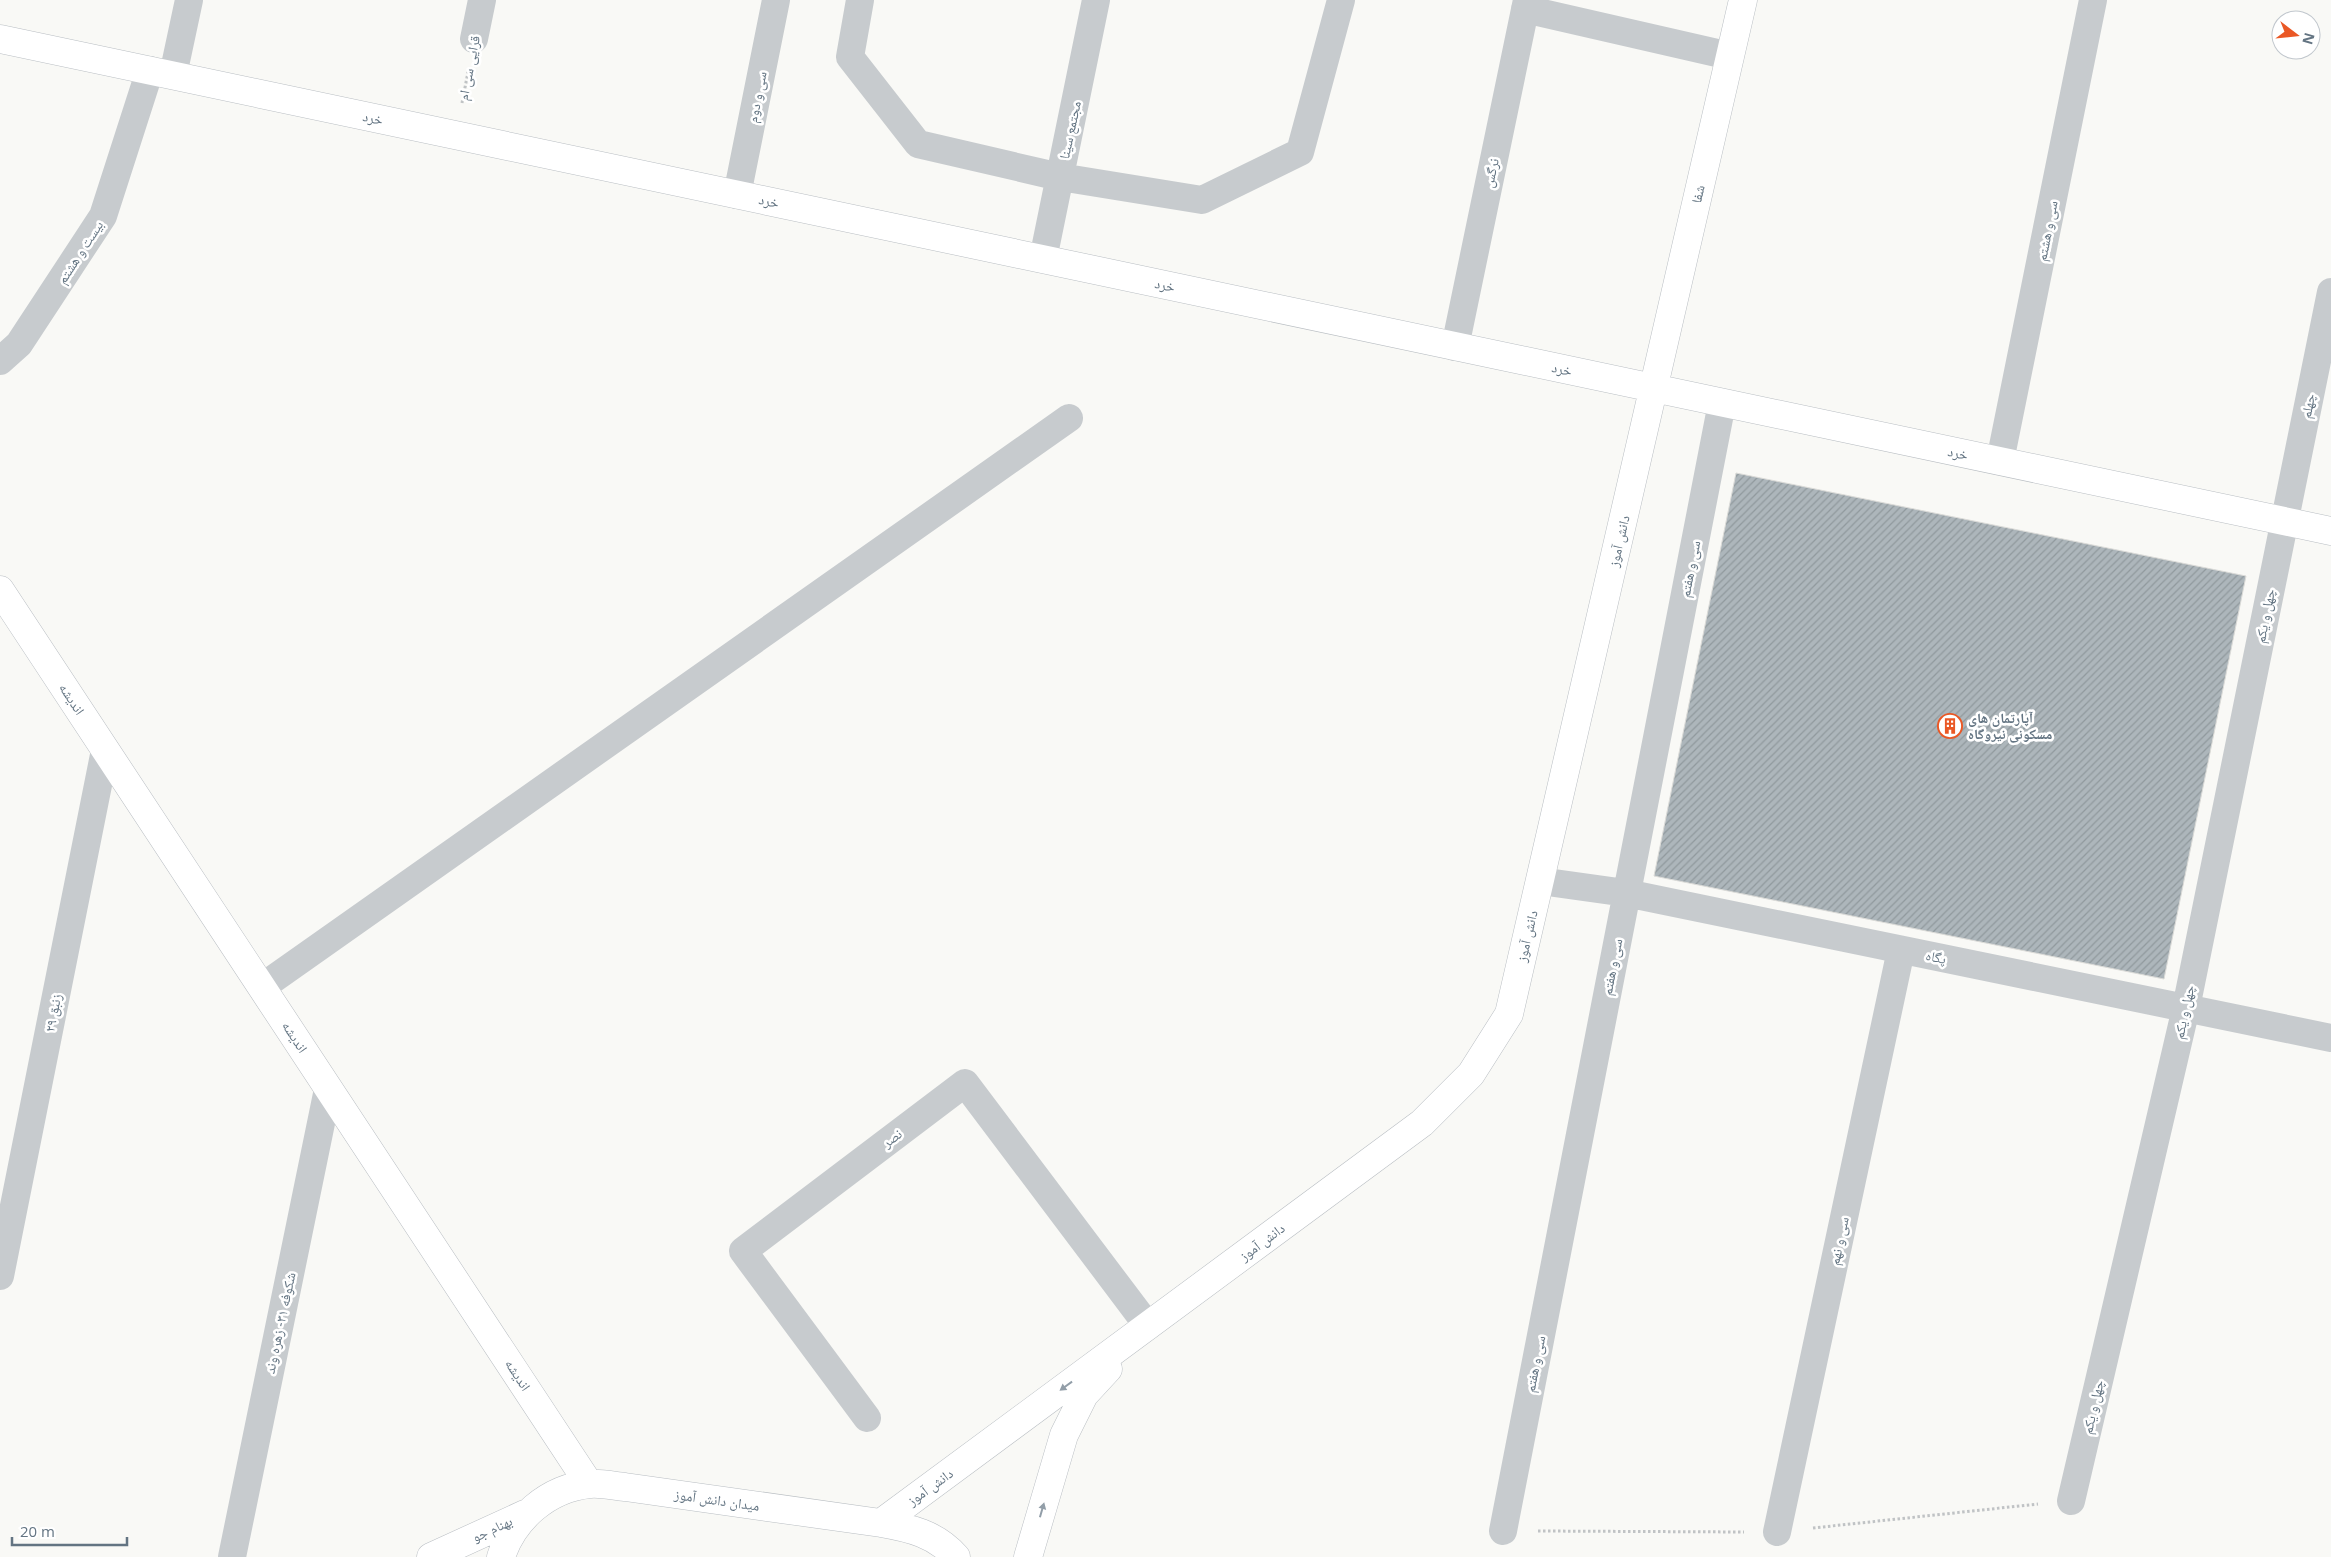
<svg xmlns="http://www.w3.org/2000/svg" width="2331" height="1557" font-family="'Open Sans','Noto Naskh Arabic',sans-serif">
<style>
.building{fill:url(#building-hatch);stroke:#dbdbd8}
.lines{fill:none;stroke-linecap:round;stroke-linejoin:round}
.secondary-casing{stroke:#b9bec3;stroke-width:29}
.path{stroke:#c0c3c5;stroke-width:3;stroke-dasharray:2.5 2.5;stroke-linecap:butt}
.street{stroke:#c7cbce;stroke-width:28}
.secondary{stroke:#fff;stroke-width:28}
.oneway{fill:#929ea8}
.labels{text-anchor:middle;stroke-width:5;stroke-linejoin:round;paint-order:stroke}
.street-label{font-size:14px;fill:#637482;stroke:#fff}
.poi-label{font-size:14px;font-weight:bold;fill:#637482;stroke:#fff;text-anchor:start}
</style>
<defs>
<pattern id="building-hatch" width="6" height="6" patternUnits="userSpaceOnUse" patternTransform="scale(1.25)"><rect width="6" height="6" fill="#adb6bb"/><path d="M-1 1l2-2M0 6l6-6M5 7l2-2" fill="none" stroke="#90999d"/></pattern>
</defs>
<rect width="100%" height="100%" fill="#f9f9f6"/>
<!-- building -->
<path class="building" d="M1736 473 2246 576 2164 979 1654 876Z"/>
<g class="lines">
<defs>
<path id="secondary" d="M0 39 2331 531
M0 590 589 1484
M881 1523 1422 1123 1471 1074 1509 1014 1743 0
M431 1557 525 1514
M501 1557C513 1519 548 1488 590 1484 601 1483 614 1486 625 1487L881 1523C910 1528 936 1534 956 1557
M1028 1557 1064 1435 1084 1395 1108 1369"/>
</defs>
<!-- secondary casing -->
<use href="#secondary" class="secondary-casing"/>
<!-- path -->
<path class="path" d="M462 103 468 72
M1813 1528 2038 1504
M1538 1531 1744 1532"/>
<!-- street -->
<path class="street" d="M860 0 850 57 918 144 1060 177 1202 200 1300 152 1341 0
M1525 9 1730 56
M474 39 482 0
M173 75 189 0
M737 195 776 0
M1043 259 1096 0
M1455 347 1527 0
M0 361 19 344 103 216 150 70
M2000 461 2093 0
M1540 881 1626 893 2331 1038
M262 987 1069 418
M0 1276 105 750
M867 1418 743 1251 965 1083 1148 1326
M2071 1501 2186 1008 2331 292
M1503 1531 1722 403
M1777 1532 1901 950
M232 1557 328 1089"/>
<!-- secondary -->
<use href="#secondary" class="secondary"/>
</g>
<!-- one-way arrows -->
<defs><path id="oneway-solid" d="M-6-.8H1V-3.2L6.5 0L1 3.2V.8H-6Z" transform="scale(1.25)"/></defs>
<g class="oneway">
<use href="#oneway-solid" transform="translate(1066 1386) rotate(144)"/>
<use href="#oneway-solid" transform="translate(1042 1510) rotate(-74)"/>
</g>
<!-- icons -->
<defs>
<symbol id="building-ring" viewBox="-11 -11 22 22"><circle r="9.5" fill="#fff" stroke="#ea5825" stroke-width="1.5"/><path d="M-4-6H4V6H1V3H-1V6H-4ZM-2.5-4.3h1.7v1.8h-1.7ZM.8-4.3h1.7v1.8H.8ZM-2.5-1h1.7V.8h-1.7ZM.8-1h1.7V.8H.8Z" fill="#ea5825"/></symbol>
</defs>
<g fill-rule="evenodd">
<use href="#building-ring" x="1936" y="712" width="28" height="28"/>
</g>
<g class="labels">
<!-- street labels -->
<g class="street-label">
<text transform="translate(469 68) rotate(-79)" y="5">قرایی سی ام</text>
<text transform="translate(757 97) rotate(-79)" y="5">سی و دوم</text>
<text transform="translate(373 118) rotate(12)" y="5">خرد</text>
<text transform="translate(1070 130) rotate(-78)" y="5">مجتمع سینا</text>
<text transform="translate(1491 173) rotate(-78)" y="5">نرگس</text>
<text transform="translate(1698 194) rotate(-77)" y="5">شفا</text>
<text transform="translate(769 201) rotate(12)" y="5">خرد</text>
<text transform="translate(2047 231) rotate(-79)" y="5">سی و هشتم</text>
<text transform="translate(80 252) rotate(-57)" y="5">بیست و هشتم</text>
<text transform="translate(1165 285) rotate(12)" y="5">خرد</text>
<text transform="translate(1562 369) rotate(12)" y="5">خرد</text>
<text transform="translate(2308 406) rotate(-79)" y="5">چهلم</text>
<text transform="translate(1958 453) rotate(12)" y="5">خرد</text>
<text transform="translate(1619 541) rotate(-77)" y="5">دانش آموز</text>
<text transform="translate(1690 569) rotate(-79)" y="5">سی و هفتم</text>
<text transform="translate(2265 616) rotate(-79)" y="5">چهل و یکم</text>
<text transform="translate(72 699) rotate(57)" y="5">اندیشه</text>
<text transform="translate(1527 936) rotate(-77)" y="5">دانش آموز</text>
<text transform="translate(1936 957) rotate(12)" y="5">پگاه</text>
<text transform="translate(1612 967) rotate(-79)" y="5">سی و هفتم</text>
<text transform="translate(2184 1012) rotate(-78)" y="5">چهل و یکم</text>
<text transform="translate(53 1013) rotate(-79)" y="5">زنبق ۲۹</text>
<text transform="translate(295 1037) rotate(57)" y="5">اندیشه</text>
<text transform="translate(892 1138) rotate(-37)" y="5">نصر</text>
<text transform="translate(1839 1241) rotate(-78)" y="5">سی و نهم</text>
<text transform="translate(1262 1242) rotate(-37)" y="5">دانش آموز</text>
<text transform="translate(280 1323) rotate(-78)" y="5">شکوفه ۳۱- زهره وند</text>
<text transform="translate(1535 1364) rotate(-79)" y="5">سی و هفتم</text>
<text transform="translate(518 1375) rotate(57)" y="5">اندیشه</text>
<text transform="translate(2093 1407) rotate(-77)" y="5">چهل و یکم</text>
<text transform="translate(930 1487) rotate(-36)" y="5">دانش آموز</text>
<text transform="translate(717 1500) rotate(8)" y="5">میدان دانش آموز</text>
<text transform="translate(492 1529) rotate(-25)" y="5">بهنام جو</text>
</g>
<!-- poi labels -->
<g class="poi-label">
<text x="1968" y="723">آپارتمان های<tspan x="1968" dy="16">مسکونی نیروگاه</tspan></text>
</g>
</g>
<!-- north arrow -->
<g transform="translate(2296 35) rotate(106)"><circle r="24" fill="#ffffff" stroke="#c1c7cd"/>
<path d="M0-4L9 19L0 12L-9 19Z" fill="#ea5825"/>
<text y="-8" font-size="14" font-weight="bold" text-anchor="middle" fill="#637482">N</text>
</g>
<!-- scale -->
<path d="M12 1537v8h115v-8" fill="none" stroke="#637482" stroke-width="2.5"/>
<text x="20" y="1537" font-size="15" fill="#637482" stroke="#ffffff" stroke-width="4" paint-order="stroke">20 m</text>
</svg>
